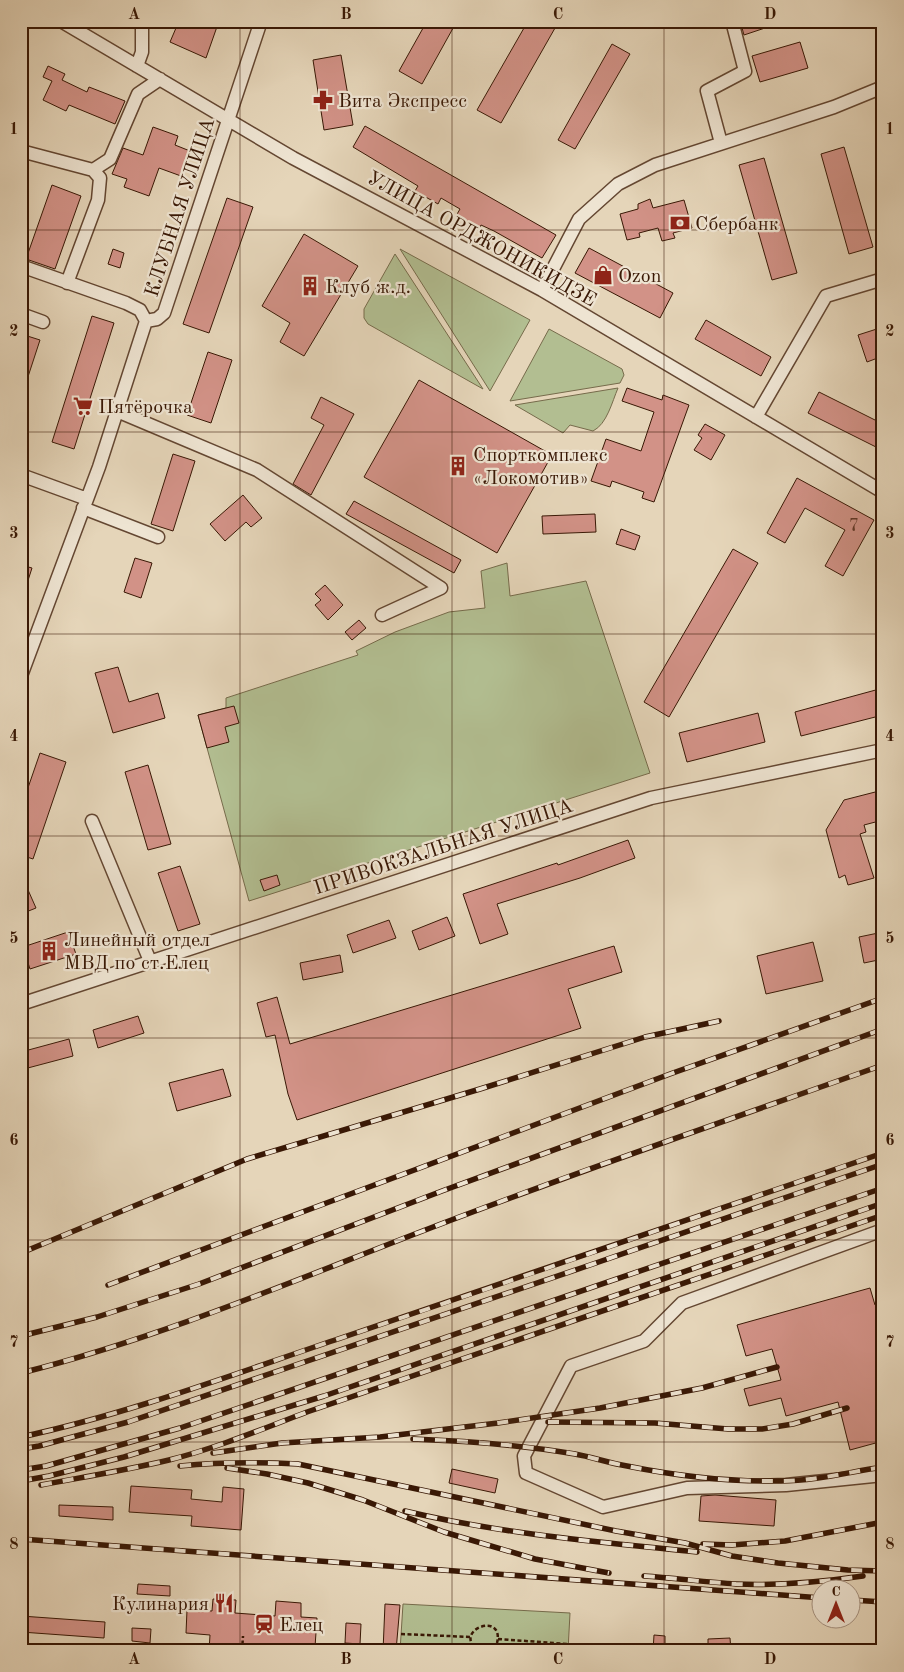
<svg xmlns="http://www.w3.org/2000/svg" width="904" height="1672" font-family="'Old Standard TT',serif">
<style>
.green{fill:#b2be91;stroke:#766b4b}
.building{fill:#d29287;stroke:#391805}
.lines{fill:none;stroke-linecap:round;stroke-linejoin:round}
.minor-casing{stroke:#644732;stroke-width:15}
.path{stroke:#391805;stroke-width:2.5;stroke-dasharray:4 2.5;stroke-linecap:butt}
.minor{stroke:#eee4d2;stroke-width:12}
.rail-casing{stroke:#391805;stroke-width:5.5}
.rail{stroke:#eee4d2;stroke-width:4;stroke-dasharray:11;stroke-linecap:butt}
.grid{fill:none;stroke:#391805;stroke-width:1;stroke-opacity:0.55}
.labels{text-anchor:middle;stroke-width:4.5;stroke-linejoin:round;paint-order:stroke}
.number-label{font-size:18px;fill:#5f3626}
.poi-label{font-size:20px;fill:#391805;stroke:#eee4d2;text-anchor:start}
.street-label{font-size:20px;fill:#391805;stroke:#eee4d2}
.neatline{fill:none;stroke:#391805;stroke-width:2}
.grid-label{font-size:16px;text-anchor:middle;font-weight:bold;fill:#391805}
</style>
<rect width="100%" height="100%" fill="#e5d5b9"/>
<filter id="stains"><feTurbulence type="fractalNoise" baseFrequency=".004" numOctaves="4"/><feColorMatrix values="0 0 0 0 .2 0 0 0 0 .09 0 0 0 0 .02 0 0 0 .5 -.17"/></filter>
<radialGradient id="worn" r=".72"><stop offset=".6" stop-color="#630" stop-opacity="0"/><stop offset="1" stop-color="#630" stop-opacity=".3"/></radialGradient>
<!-- green -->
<path class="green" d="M400 249 530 320 490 391Z
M395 254 483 389 368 324 364 318V309Z
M549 329 622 369 624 375 620 383 510 401Z
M618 388C612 402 607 424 593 431L570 425 563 433 515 405Z
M507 563 510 596 586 581 650 773 249 901 198 715 226 708V698L358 655 356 651 395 632 449 612 485 608 481 571Z
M403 1604 570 1613 568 1651H400Z"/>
<!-- building -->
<path class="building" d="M179 21H184L195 25 197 21H219L206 58 170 42Z
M427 21H457L422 84 399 71Z
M528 21H559L501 123 477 110Z
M740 21H780V23L744 35Z
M800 42 808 68 760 82 752 56Z
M612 44 630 54 575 149 558 140Z
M341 55 353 125 324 130 313 60Z
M48 66 65 74 62 80 87 92 89 87 125 101 115 124 69 105 66 111 43 100 52 81 43 77Z
M365 126 556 235 542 258 494 231 481 225 479 229 456 216 460 209 441 198 438 204 415 191 418 186 353 147Z
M153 127 178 136 175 145 190 151 181 176 159 168 149 196 124 187 127 179 112 174 123 148 143 155Z
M844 147 873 247 849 254 821 154Z
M764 158 797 273 772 280 739 165Z
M52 185 81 196 55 269 26 259Z
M227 198 253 207 209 333 183 324Z
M650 199 653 208 684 200 692 228 673 233 675 238 662 241 658 228 639 233 640 237 627 240 620 214 638 209V204Z
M304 234 358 266 304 356 280 342 290 323 262 306Z
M589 248 673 293 660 318 575 273Z
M113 249 124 253 120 268 108 264Z
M92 316 114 323 74 449 52 442Z
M706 320 771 357 761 376 695 339Z
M883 327V356L867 362 858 335Z
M21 334 40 340 23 392 21 391Z
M208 352 232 360 211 423 187 415Z
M419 380 552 455 497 553 364 477Z
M627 388 662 400 663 395 689 405 654 502 642 498 644 492 612 481 610 487 591 481 606 439 641 451 654 412 622 401Z
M819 392 883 424V433L876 447 808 413Z
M321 397 354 414 311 495 293 484 324 425 311 418Z
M705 424 725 435 711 460 694 450 702 438 698 435Z
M173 454 195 461 173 531 151 524Z
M797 478 874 520 843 576 825 566 845 530 805 508 785 543 767 533Z
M243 495 262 518 251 527 246 522 225 541 210 524Z
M354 501 461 560 454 573 346 514Z
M595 514 596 532 543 534 542 516Z
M621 529 640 536 635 550 616 544Z
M733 549 758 563 669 717 644 702Z
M135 558 152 563 141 598 124 592Z
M21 565 32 568 23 596H21Z
M325 585 343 605 328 620 315 605 321 600 315 594Z
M359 620 366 628 352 640 345 632Z
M118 667 129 702 158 693 165 718 113 733 95 673Z
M883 688V715L801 736 795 712Z
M234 706 239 723 225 727 229 742 207 748 198 715Z
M758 713 765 742 687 762 679 733Z
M40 753 66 762 33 859 21 855V808Z
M148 765 171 844 148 850 125 772Z
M883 790V820L864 825 866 832 860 834 874 878 848 885 845 875 839 878 826 830 844 800Z
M628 840 635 858 580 878 497 904 508 934 480 944 463 894 557 863 558 865Z
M180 866 200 924 178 931 158 873Z
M21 874 36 908 21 914Z
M277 875 280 885 264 891 260 880Z
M447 917 455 936 419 950 412 931Z
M389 920 396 938 353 953 347 935Z
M68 932 76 954 30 969 23 947Z
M883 932V959L864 963 859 937Z
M813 942 823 981 766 994 757 956Z
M614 946 622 972 568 989 581 1028 297 1120 288 1094 275 1035 266 1037 257 1003 277 997 290 1044Z
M340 955 343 972 303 980 300 963Z
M138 1016 144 1033 98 1048 93 1030Z
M69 1039 73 1056 24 1069 21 1052Z
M223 1069 231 1096 177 1111 169 1083Z
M870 1288 875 1305 883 1303V1441L850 1450 838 1402 786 1416 781 1398 749 1406 744 1389 781 1380 772 1349 746 1356 737 1325Z
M452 1469 498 1479 495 1493 449 1483Z
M131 1486 192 1490 191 1499 222 1502 223 1487 244 1489 241 1530 191 1526 192 1516 129 1512Z
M715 1495 776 1500 774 1526 699 1521 701 1496Z
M59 1505 113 1507V1520L59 1516Z
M138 1584 170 1586V1596L137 1594Z
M213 1599 236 1600 235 1613 275 1616 276 1601 301 1603V1617L317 1618 315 1647 300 1646V1651H275V1647L230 1644V1651H209L210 1635 186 1633 187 1610 212 1611Z
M385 1604 400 1605 396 1651H383Z
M21 1616 105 1622 104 1638 21 1632Z
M346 1623 361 1624 360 1644 345 1643Z
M132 1628 151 1629 150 1643 132 1641Z
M654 1635 665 1636V1651H653Z
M730 1638 731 1651H708V1639Z"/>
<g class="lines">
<defs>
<path id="minor" d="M61 21 293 158 542 290 883 492
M137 66 142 52V21
M721 143 707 91 745 71 732 21
M21 151 93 170 100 178 98 200 67 283
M93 170 110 159 138 94 160 79
M21 266 126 303 140 310 146 321
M542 290 579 219 618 184 655 165 834 107 883 87
M21 314 43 322
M117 411 257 470 441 588 382 615
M756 417 826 296 883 279
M21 475 87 499
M83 508 158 537
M21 676 99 467 146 321 157 319 164 313 261 21
M92 821 150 961
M21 1004 651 798 883 750
M883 1230 682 1303 644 1341 571 1366 524 1456 526 1473 603 1507 687 1488 786 1485 883 1475"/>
</defs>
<!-- minor casing -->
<use href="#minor" class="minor-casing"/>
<!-- path -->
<path class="path" d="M401 1634 471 1637
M498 1639 568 1644
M242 1651 243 1636
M479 1651C450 1631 505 1610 497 1643L490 1651"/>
<!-- minor -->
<use href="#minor" class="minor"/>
<defs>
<path id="rail" d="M21 1253 247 1159 480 1089 645 1037 719 1021
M108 1285 670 1074 883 998
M21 1336 97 1317 199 1284 442 1191 883 1029
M21 1373C159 1338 288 1283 420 1232 573 1173 728 1120 883 1065
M548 1422 655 1423 728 1429H762L793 1424 847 1408
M21 1437C128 1414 231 1375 335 1340 518 1279 700 1215 883 1153
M413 1439C467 1441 522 1445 575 1454 592 1457 609 1463 627 1466 677 1476 730 1482 781 1481 815 1481 849 1472 883 1467
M21 1449 39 1446 128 1422 590 1265 883 1164
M213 1453 282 1443 380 1437 498 1423 600 1408 702 1388 777 1367
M180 1466C221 1462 257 1462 298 1464L616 1531 685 1543 732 1556 778 1563 848 1570 883 1571
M227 1468 267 1474 308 1483 363 1500 444 1532 535 1559 609 1573
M21 1470 46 1466 180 1428 883 1188
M21 1481 49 1476 124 1457 324 1396 883 1203
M41 1485C84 1477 127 1470 169 1460 217 1448 262 1429 307 1412L883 1215
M405 1511C501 1534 600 1542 697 1552
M21 1539 822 1598
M703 1544 732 1545 785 1541 883 1522
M644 1576C674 1578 705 1582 736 1584 779 1586 821 1582 863 1576
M852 1600 883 1602"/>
</defs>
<!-- rail casing -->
<use href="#rail" class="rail-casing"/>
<!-- rail -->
<use href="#rail" class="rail"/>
</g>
<!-- grid -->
<path class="grid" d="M240 21V1651M452 21V1651M664 21V1651M21 230H883M21 432H883M21 634H883M21 836H883M21 1038H883M21 1240H883M21 1442H883"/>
<!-- icons -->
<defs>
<symbol id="pharmacy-bare" viewBox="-9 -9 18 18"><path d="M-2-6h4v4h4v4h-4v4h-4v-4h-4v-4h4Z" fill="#8f2418" stroke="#eee4d2" stroke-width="2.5" paint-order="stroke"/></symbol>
<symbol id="bank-bare" viewBox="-9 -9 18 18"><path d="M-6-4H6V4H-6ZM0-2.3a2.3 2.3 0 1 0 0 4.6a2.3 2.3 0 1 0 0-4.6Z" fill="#8f2418" stroke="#eee4d2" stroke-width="2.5" paint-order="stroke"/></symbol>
<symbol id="shop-bare" viewBox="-9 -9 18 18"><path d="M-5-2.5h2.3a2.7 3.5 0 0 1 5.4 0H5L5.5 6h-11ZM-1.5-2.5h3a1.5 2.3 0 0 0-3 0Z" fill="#8f2418" stroke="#eee4d2" stroke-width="2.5" paint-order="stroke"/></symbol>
<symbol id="building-bare" viewBox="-9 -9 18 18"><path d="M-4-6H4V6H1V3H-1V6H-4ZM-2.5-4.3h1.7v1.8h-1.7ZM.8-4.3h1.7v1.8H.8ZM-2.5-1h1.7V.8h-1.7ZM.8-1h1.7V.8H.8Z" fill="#8f2418" stroke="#eee4d2" stroke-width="2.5" paint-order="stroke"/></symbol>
<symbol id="supermarket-bare" viewBox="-9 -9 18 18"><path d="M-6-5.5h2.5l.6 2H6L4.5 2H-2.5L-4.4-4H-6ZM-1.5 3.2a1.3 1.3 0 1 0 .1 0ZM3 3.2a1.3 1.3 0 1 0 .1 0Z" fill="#8f2418" stroke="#eee4d2" stroke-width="2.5" paint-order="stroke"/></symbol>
<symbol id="restaurant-bare" viewBox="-9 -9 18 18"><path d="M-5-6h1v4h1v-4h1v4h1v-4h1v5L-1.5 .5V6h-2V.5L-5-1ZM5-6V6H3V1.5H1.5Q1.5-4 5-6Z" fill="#8f2418" stroke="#eee4d2" stroke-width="2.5" paint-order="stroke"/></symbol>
<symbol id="station-bare" viewBox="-9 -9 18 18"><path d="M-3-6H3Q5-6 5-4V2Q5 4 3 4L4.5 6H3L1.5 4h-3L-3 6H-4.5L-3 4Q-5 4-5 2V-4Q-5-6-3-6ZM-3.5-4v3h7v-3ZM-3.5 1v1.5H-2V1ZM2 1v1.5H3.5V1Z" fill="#8f2418" stroke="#eee4d2" stroke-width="2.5" paint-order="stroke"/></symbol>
</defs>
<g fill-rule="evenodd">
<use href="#pharmacy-bare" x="309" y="86" width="28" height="28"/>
<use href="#bank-bare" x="666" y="209" width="28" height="28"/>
<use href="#shop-bare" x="589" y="261" width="28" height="28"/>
<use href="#building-bare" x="296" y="272" width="28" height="28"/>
<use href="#supermarket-bare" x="69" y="392" width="28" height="28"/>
<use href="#building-bare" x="444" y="452" width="28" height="28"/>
<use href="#building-bare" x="35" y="937" width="28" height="28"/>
<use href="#restaurant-bare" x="210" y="1589" width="28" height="28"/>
<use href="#station-bare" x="250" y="1610" width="28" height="28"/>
</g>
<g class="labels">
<!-- number labels -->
<g class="number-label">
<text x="854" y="531">7</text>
</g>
<!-- poi labels -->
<g class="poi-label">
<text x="338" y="107">Вита Экспресс</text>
<text x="695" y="230">Сбербанк</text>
<text x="618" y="282">Ozon</text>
<text x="325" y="293">Клуб ж.д.</text>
<text x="98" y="413">Пятёрочка</text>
<text x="473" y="461">Спорткомплекс<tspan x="473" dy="23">«Локомотив»</tspan></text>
<text x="64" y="946">Линейный отдел<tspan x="64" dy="23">МВД по ст.Елец</tspan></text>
<text x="209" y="1610" text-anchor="end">Кулинария</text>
<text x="279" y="1631">Елец</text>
</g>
<!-- street labels -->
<g class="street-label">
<text transform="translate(179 207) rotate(-72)" y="7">КЛУБНАЯ УЛИЦА</text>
<text transform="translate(482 238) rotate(29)" y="7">УЛИЦА ОРДЖОНИКИДЗЕ</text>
<text transform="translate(443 846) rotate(-18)" y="7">ПРИВОКЗАЛЬНАЯ УЛИЦА</text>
</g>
</g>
<!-- margin -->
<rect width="904" height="1672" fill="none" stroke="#e5d5b9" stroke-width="55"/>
<!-- north arrow -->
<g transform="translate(836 1604)"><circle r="24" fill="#eee4d2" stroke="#a69280"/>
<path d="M0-4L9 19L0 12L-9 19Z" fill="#8f2418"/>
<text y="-8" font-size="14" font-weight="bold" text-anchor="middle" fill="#391805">С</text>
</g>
<rect x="28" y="28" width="848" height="1616" class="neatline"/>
<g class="grid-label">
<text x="134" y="19">A</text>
<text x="346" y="19">B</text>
<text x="558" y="19">C</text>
<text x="770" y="19">D</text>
<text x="14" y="134">1</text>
<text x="890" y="134">1</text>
<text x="14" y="336">2</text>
<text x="890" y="336">2</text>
<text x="14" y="538">3</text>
<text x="890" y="538">3</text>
<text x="14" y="741">4</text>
<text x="890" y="741">4</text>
<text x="14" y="943">5</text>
<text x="890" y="943">5</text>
<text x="14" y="1145">6</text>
<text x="890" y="1145">6</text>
<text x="14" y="1347">7</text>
<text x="890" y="1347">7</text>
<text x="14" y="1549">8</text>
<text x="890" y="1549">8</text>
<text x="134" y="1664">A</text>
<text x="346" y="1664">B</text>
<text x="558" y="1664">C</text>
<text x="770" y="1664">D</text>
</g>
<rect width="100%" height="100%" filter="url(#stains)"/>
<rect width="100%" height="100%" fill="url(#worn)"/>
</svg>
